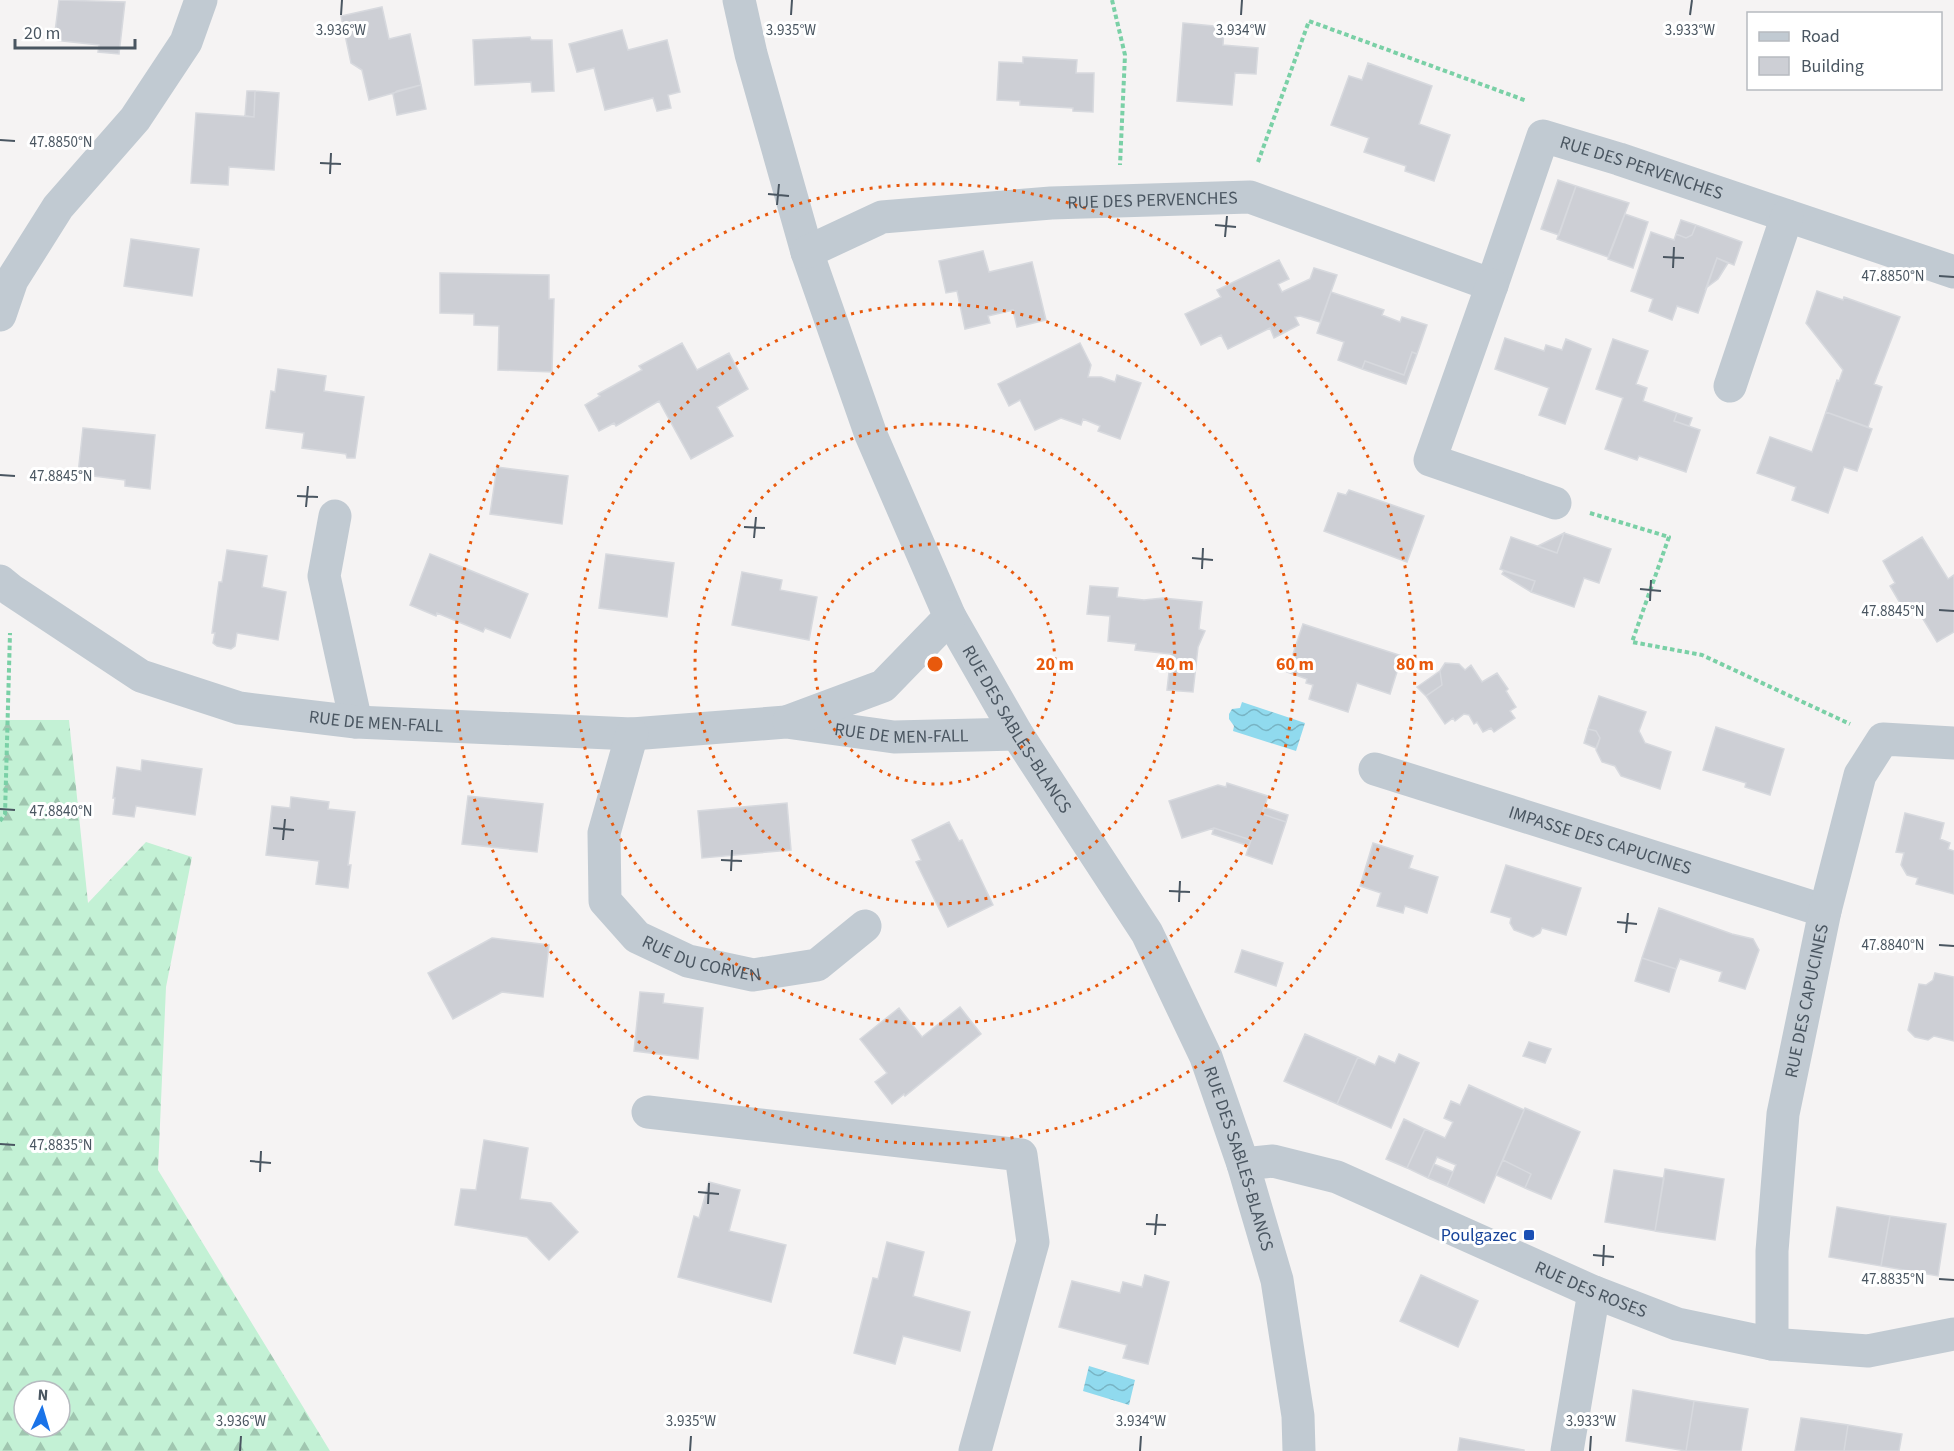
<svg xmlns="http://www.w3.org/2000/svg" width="1954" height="1451" font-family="'Source Sans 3',sans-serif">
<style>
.forest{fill:url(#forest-firs);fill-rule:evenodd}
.water{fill:url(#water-waves)}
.building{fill:#cdcfd5;stroke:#d7d9de;stroke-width:1.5}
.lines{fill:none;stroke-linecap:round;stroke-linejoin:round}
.path{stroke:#7ad0a6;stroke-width:4;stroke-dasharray:4.5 3;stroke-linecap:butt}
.minor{stroke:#c1cad2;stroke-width:33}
.ticks{fill:none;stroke:#4a5661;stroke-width:2}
.ring{fill:none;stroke:#e8590c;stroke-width:3;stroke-dasharray:3 6}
.transit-dot{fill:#1a4fb4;stroke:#fff;stroke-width:2}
.labels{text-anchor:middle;stroke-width:6;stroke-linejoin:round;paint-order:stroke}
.street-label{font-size:18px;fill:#4a5661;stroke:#fff}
.transit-label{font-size:18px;fill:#164399;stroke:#fff;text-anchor:end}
.ticks-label{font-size:15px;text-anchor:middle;fill:#4a5661;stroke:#fff;stroke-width:6;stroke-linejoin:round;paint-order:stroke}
.centre{fill:#e8590c;stroke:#fff;stroke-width:3}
.ring-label{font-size:18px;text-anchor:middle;font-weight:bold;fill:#e8590c;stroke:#fff;stroke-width:6;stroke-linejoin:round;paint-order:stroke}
</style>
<defs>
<pattern id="forest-firs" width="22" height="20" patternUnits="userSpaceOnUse" patternTransform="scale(1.5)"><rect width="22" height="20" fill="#c3f1d5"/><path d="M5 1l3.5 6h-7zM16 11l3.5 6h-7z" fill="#a0c6b0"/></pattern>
<pattern id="water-waves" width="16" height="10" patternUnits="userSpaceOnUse" patternTransform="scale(1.5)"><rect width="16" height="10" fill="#90daee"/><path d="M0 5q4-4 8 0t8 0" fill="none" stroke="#78b4c4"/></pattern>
</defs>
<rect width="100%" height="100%" fill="#f5f3f3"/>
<!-- forest -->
<path class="forest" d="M0 720H69L88 903 146 842 192 857 166 987 158 1170 330 1451H0ZM24 1391H60V1427H24Z"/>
<!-- water -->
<path class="water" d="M1242 702 1305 723 1296 751 1233 731 1234 726 1229 719V714L1232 709 1240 708Z
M1089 1366 1135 1380 1129 1405 1083 1391Z"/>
<!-- building -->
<path class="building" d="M59 0 125 2 119 54 98 52 99 45 54 40Z
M382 7 389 39 410 34 421 85 369 100 362 70 351 63 341 16Z
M1183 23 1224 27 1223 45 1258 48 1256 74 1235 73 1232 105 1177 101Z
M622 30 628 50 667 40 680 92 668 95 671 108 657 111 653 98 605 110 594 68 577 72 569 44Z
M530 37 531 40H552L554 91 532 92 531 82 475 85 473 40Z
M1023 57 1077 60 1076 73H1094L1093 112 1073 111V108L1020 105V101L997 100 999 62 1023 63Z
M1368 63 1432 86 1419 124 1450 135 1434 181 1405 171 1406 166 1364 152 1369 138 1331 125 1349 76 1362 80Z
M421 85 426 109 397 115 393 94 397 91Z
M247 91H255L254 117 245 116Z
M255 91 279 93 274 170 229 167 228 185 191 183 196 113 254 117Z
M1558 180 1576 186 1559 235 1541 229Z
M1576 186 1629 203 1608 257 1557 239Z
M1625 214 1648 222 1633 268 1608 259Z
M1681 220 1696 225 1692 235 1686 238 1676 234Z
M1696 225 1742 242 1734 265 1717 258 1698 313 1677 306 1672 320 1649 311 1653 299 1631 291 1651 232 1674 240 1676 234 1686 238 1692 235Z
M131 239 199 249 192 296 124 286Z
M983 251 989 272 1032 262 1046 320 1017 327 1013 310 988 316 990 323 965 329 957 291 946 293 939 261Z
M1717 258 1728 263 1718 279 1706 288Z
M1279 260 1289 279 1278 284 1282 292 1310 279 1314 268 1337 275 1320 322 1300 316 1295 317 1299 325 1274 338 1270 328 1228 349 1221 335 1201 345 1185 314 1221 297 1217 290Z
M440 273 549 275V299H554L552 372 498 370 499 326 474 325V314L440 313Z
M1817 291 1843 300 1844 297 1900 317 1874 384 1882 387 1868 427 1826 412 1837 380 1839 381 1843 370 1806 323Z
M1331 292 1384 310 1382 315 1400 322 1402 317 1427 325 1417 354 1412 352 1404 375 1365 361 1362 369 1338 360 1344 342 1317 333Z
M1505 338 1544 351 1546 345 1562 350 1566 339 1591 349 1565 424 1539 415 1549 388 1495 369Z
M1613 339 1648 351 1636 384 1647 388 1643 401 1677 413 1674 421 1700 430 1686 472 1639 456 1637 460 1605 449 1623 398 1596 389Z
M682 343 697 370 729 353 748 389 717 407 733 436 691 459 659 401 616 426 614 423 599 431 585 405 600 396 598 394 642 370 639 366Z
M1080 343 1091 365 1088 377H1101L1115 382 1117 375 1141 383 1120 439 1098 431 1100 426 1083 419 1081 425 1061 418 1035 430 1020 400 1009 406 998 384Z
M1412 352 1417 354 1406 384 1362 369 1365 361 1404 375Z
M278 369 326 376 324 391 364 397 355 458H347L346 454 302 448 304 433 266 428 271 391 275 392Z
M1826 412 1872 429 1857 471 1844 467 1828 513 1792 500 1796 487 1757 473 1770 437 1812 452Z
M1677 413 1692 418 1689 426 1674 421Z
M83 428 155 435 150 489 125 486V480L78 474Z
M497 467 568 476 562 524 490 514Z
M1349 490 1424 516 1407 562 1324 531 1338 493 1346 495Z
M1564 533 1611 549 1599 583 1584 578 1574 607 1531 592 1535 581 1500 569 1511 537 1557 553Z
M1564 533 1557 553 1538 546Z
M1922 537 1948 579 1954 575V632L1937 642 1914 604 1904 610 1890 586 1895 583 1883 561Z
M227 550 267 556 262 587 286 592 278 640 237 633 235 646 231 649 217 646 213 643 215 633H212L219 582H222Z
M430 554 528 594 510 638 485 628 483 632 437 613 436 616 410 605Z
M606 554 674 563 667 617 599 608Z
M1504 571 1535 581 1531 592 1502 574Z
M742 572 782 580 780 590 817 597 809 640 732 625Z
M1090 586 1118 588 1117 597 1144 600 1163 598 1202 602 1199 629 1205 631 1198 647 1193 692 1167 690 1171 654 1135 650 1136 644 1108 641 1110 616 1087 614Z
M1303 624 1402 656 1390 694 1357 683 1348 712 1309 699 1313 685 1306 683 1307 679 1287 672Z
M1445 663 1459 664 1465 670 1471 665 1482 682 1497 673 1508 689 1506 691 1516 707 1510 711 1515 718 1494 732 1491 728 1483 732 1477 722 1474 724 1469 715 1464 714 1455 721 1453 718 1445 724 1426 696 1442 685 1440 671Z
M1440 671 1442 685 1426 696 1417 687Z
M1599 696 1646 712 1639 731 1645 743 1671 752 1660 789 1621 776 1615 766 1602 762 1596 750 1600 738 1596 731 1588 729Z
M1716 727 1784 749 1770 795 1745 787 1746 783 1703 770Z
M1588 729 1596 731 1600 738 1596 748 1584 743Z
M142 760 202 769 195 815 136 806 134 817 113 814 115 798H113L117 767 141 771Z
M1227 783 1268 796 1262 814 1286 822 1272 864 1246 855 1251 840 1214 828 1182 838 1169 801 1218 785 1226 787Z
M468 796 543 804 537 852 462 844Z
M291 797 329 802 328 809 355 812 348 865H351L348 888 316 884 319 861 266 855 272 806 290 808Z
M787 803 791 850 702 858 698 811Z
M1264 807 1288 815 1286 822 1262 814Z
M1905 813 1944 823 1940 839 1950 843 1948 849 1954 851V894L1916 884 1918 878 1907 875 1901 865 1904 853 1896 852Z
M949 822 959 841 962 840 993 905 948 927 916 862 921 860 912 840Z
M1214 828 1251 840 1249 846 1212 834Z
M1373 843 1413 856 1409 868 1438 877 1427 913 1405 906 1403 913 1377 906 1381 893 1360 886Z
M1506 865 1581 888 1566 935 1542 928 1540 933 1533 937 1514 930 1510 923 1511 918 1491 912Z
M1659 908 1732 934 1753 939 1759 950 1745 989 1719 981 1722 972 1680 959 1676 969 1642 958Z
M492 938 549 945 543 997 502 992 453 1019 428 973Z
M1242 950 1283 963 1276 986 1235 972Z
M1642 958 1676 969 1669 992 1635 981Z
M1935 973 1954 977V1041L1934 1036 1928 1040 1915 1037 1908 1030 1919 984 1926 985 1933 980Z
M640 992 664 994 663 1003 703 1008 698 1059 634 1051Z
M960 1007 981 1034 905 1096 904 1094 892 1104 875 1082 887 1073 860 1039 899 1008 922 1037Z
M1305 1034 1358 1057 1337 1104 1284 1081Z
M1529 1042 1551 1049 1545 1063 1523 1056Z
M1399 1054 1419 1063 1391 1128 1337 1104 1358 1057 1375 1065 1379 1056 1395 1063Z
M1469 1085 1524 1110 1484 1203 1447 1186 1456 1165 1437 1157 1428 1178 1407 1168 1425 1129 1445 1138 1453 1122 1444 1118 1451 1101 1460 1105Z
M1525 1108 1580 1132 1551 1199 1525 1188 1531 1174 1503 1160Z
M1404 1119 1425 1129 1407 1168 1386 1159Z
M484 1140 528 1148 520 1199 551 1203 578 1232 549 1260 527 1237 455 1225 461 1189 476 1190Z
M1503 1160 1531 1174 1525 1188 1496 1175Z
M1434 1164 1453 1172 1447 1186 1428 1178Z
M1665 1169 1724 1179 1715 1240 1655 1231Z
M1614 1170 1664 1178 1655 1231 1605 1222Z
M709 1182 740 1190 729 1231 786 1245 771 1302 678 1277 694 1216 699 1218Z
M1837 1207 1890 1216 1881 1266 1829 1257Z
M1890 1216 1946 1224 1938 1276 1881 1266Z
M887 1242 924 1252 913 1296 970 1312 960 1351 903 1336 895 1364 854 1353 873 1278 878 1279Z
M1145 1275 1169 1282 1148 1364 1123 1358 1127 1345 1059 1327 1072 1281 1120 1293 1123 1282 1142 1287Z
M1421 1275 1478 1301 1458 1347 1400 1321Z
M1633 1390 1694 1401 1686 1451 1626 1441Z
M1694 1401 1748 1409 1741 1451H1686Z
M1801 1418 1848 1425 1844 1451H1795Z
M1848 1425 1902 1434 1899 1451H1844Z
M1460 1438 1524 1450V1451H1458Z"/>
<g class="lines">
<!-- path -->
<path class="path" d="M1112 0 1125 55 1120 165
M1258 162 1309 21 1527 101
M1590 513 1669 537 1632 642 1702 655 1850 724
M0 821 5 814 10 633"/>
<!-- minor -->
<g class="minor">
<path id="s1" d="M739 0 751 54 807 252 871 435 950 617 1017 734 1147 933 1206 1057 1243 1164 1277 1280 1298 1416 1299 1451"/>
<path id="s2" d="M807 252 882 217 1051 203 1250 197 1492 285 1543 136 1619 159 1954 272"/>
<path d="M1492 285 1430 460 1555 503"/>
<path d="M0 315 12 280 58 207 135 119 186 42 201 0"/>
<path d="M1730 386 1787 216"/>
<path d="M335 516 324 576 356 722"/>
<path id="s3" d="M0 581 11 590 141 676 239 708 356 722 632 734 786 722 894 737 1017 734"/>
<path d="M789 721 883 686 950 617"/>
<path id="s4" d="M632 734 604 833 605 901 637 937 688 961 753 975 817 965 865 926"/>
<path id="s5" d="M1375 769 1825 911"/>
<path d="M648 1112 1021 1155 1033 1242 975 1451"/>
<path id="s6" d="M1243 1164 1273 1161 1337 1177 1594 1292 1677 1324 1772 1344 1868 1351 1954 1334"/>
<path id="s7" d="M1772 1344V1251L1783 1114 1825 911 1860 775 1883 739 1954 743"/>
<path d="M1567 1451 1594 1292"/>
</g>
</g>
<!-- ticks -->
<path class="ticks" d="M341 15 342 0M791 15 792 0M1241 15 1242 0M1690 15 1692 0M0 140 15 141M320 163 341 164M330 174 331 153M768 194 789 196M777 205 779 184M1215 225 1236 227M1225 237 1227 216M1663 257 1684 258M1673 268 1674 247M1939 276 1954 277M0 475 15 476M297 496 318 497M306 507 308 486M744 527 765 528M754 538 756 517M1192 558 1213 560M1202 569 1203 548M1640 589 1661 591M1650 601 1651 580M1939 610 1954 611M0 809 15 810M273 828 294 830M283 840 285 819M721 860 742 861M731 871 732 850M1169 891 1190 892M1179 902 1180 881M1617 922 1637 924M1626 933 1628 913M1939 945 1954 946M0 1144 15 1145M250 1161 271 1163M260 1172 261 1151M698 1192 719 1194M708 1204 709 1183M1146 1224 1166 1225M1155 1235 1157 1214M1593 1255 1614 1257M1603 1266 1604 1245M1939 1279 1954 1280M240 1451 241 1436M690 1451 691 1436M1140 1451 1141 1436M1590 1451 1591 1436"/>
<!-- distance rings -->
<g class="ring">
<circle cx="935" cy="664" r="120"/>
<circle cx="935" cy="664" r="240"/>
<circle cx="935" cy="664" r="360"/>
<circle cx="935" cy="664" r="480"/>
</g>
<!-- markers -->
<rect class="transit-dot" x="1523" y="1229" width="12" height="12" rx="3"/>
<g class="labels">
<!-- street labels -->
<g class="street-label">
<text dy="6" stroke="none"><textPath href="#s2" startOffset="970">RUE DES PERVENCHES</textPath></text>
<text dy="6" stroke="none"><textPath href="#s2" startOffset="354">RUE DES PERVENCHES</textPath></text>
<text dy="6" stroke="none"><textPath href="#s3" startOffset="411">RUE DE MEN-FALL</textPath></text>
<text dy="6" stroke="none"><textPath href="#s1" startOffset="784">RUE DES SABLES-BLANCS</textPath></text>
<text dy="6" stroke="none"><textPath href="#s3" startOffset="938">RUE DE MEN-FALL</textPath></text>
<text dy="6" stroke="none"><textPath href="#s5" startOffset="236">IMPASSE DES CAPUCINES</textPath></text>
<text dy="6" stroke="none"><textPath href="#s4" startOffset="288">RUE DU CORVEN</textPath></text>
<text dy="6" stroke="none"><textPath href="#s7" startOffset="346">RUE DES CAPUCINES</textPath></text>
<text dy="6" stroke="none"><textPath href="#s1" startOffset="1270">RUE DES SABLES-BLANCS</textPath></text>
<text dy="6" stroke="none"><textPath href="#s6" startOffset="374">RUE DES ROSES</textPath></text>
</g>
<!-- transit labels -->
<g class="transit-label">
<text x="1517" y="1241">Poulgazec</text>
</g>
</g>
<g class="ticks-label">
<text x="341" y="35">3.936°W</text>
<text x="791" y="35">3.935°W</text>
<text x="1241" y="35">3.934°W</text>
<text x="1690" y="35">3.933°W</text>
<text x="61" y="147">47.8850°N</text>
<text x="1893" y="281">47.8850°N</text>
<text x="61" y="481">47.8845°N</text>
<text x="1893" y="616">47.8845°N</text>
<text x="61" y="816">47.8840°N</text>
<text x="1893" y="950">47.8840°N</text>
<text x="61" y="1150">47.8835°N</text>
<text x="1893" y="1284">47.8835°N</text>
<text x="241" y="1426">3.936°W</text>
<text x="691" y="1426">3.935°W</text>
<text x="1141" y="1426">3.934°W</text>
<text x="1591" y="1426">3.933°W</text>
</g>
<circle cx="935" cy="664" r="9" class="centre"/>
<g class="ring-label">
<text x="1055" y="670">20 m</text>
<text x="1175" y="670">40 m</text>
<text x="1295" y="670">60 m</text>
<text x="1415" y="670">80 m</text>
</g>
<!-- legend -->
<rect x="1747" y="12" width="195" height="78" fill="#ffffff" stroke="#b7bbc0" stroke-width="1.5"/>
<rect x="1759" y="32" width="30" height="9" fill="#c1cad2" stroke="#b7bbc0" stroke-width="1.5"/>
<text x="1801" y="42" font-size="18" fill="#4a5661">Road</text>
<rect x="1759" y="57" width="30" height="18" fill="#cdcfd5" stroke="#b7bbc0" stroke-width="1.5"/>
<text x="1801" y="72" font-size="18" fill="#4a5661">Building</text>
<!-- north arrow -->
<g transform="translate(42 1409) rotate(4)"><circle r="28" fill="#ffffff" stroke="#b7bbc0" stroke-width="1.5"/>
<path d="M0-4.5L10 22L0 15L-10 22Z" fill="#1a73e8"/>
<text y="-9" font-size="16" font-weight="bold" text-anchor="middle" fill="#4a5661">N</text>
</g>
<!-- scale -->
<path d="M15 39v9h120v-9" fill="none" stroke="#4a5661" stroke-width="3"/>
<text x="24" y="39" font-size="18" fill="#4a5661" stroke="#ffffff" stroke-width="4.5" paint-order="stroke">20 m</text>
</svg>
